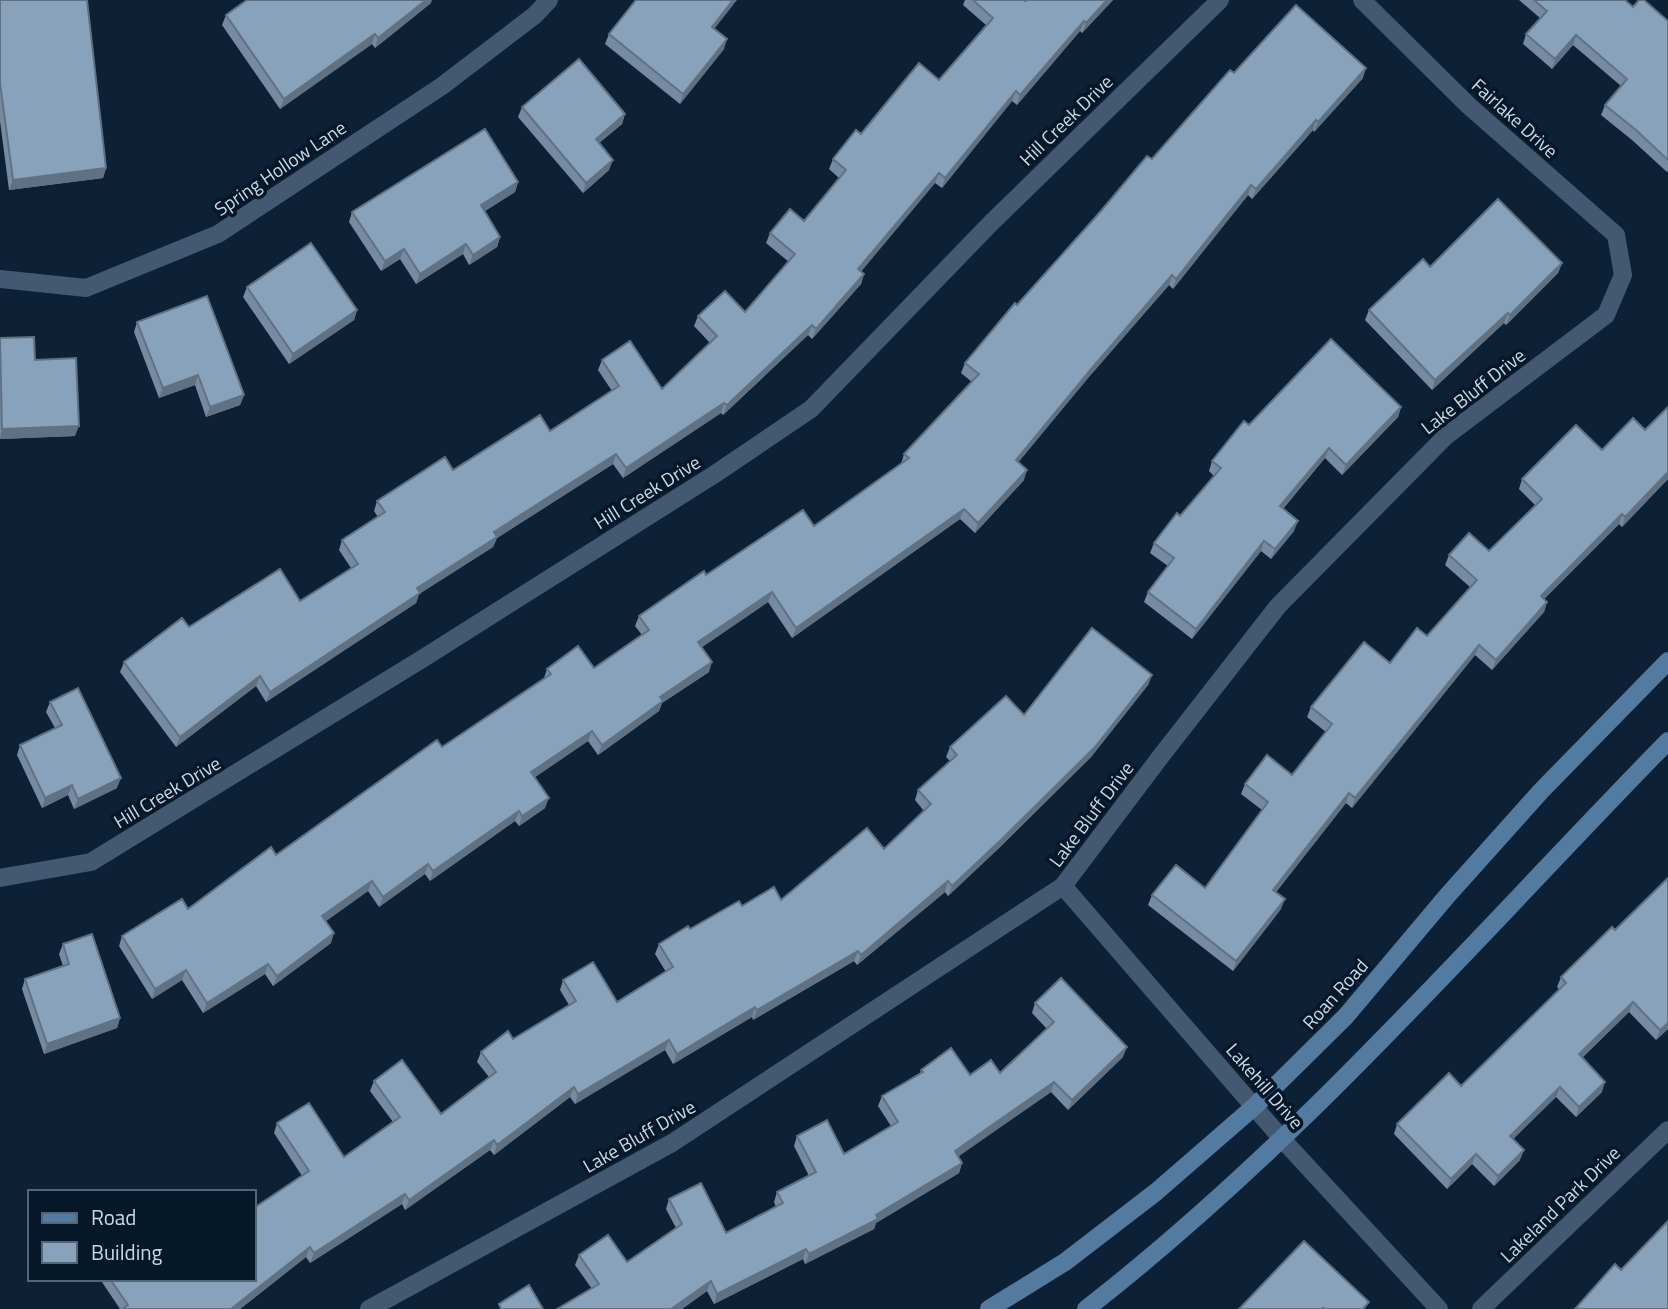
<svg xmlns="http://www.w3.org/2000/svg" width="1668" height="1309" font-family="'Titillium Web',sans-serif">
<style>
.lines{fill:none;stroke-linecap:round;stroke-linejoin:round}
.street{stroke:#425971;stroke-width:18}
.secondary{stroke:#537a9f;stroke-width:18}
.wall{fill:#768ba1}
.shaded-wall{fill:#607183}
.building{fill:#89a2bb;stroke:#607183;stroke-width:2}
.labels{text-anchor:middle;stroke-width:7;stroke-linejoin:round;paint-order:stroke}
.street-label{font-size:19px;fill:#cbd8e5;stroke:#04182a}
</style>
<rect width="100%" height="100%" fill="#0c2135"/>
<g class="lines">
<!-- street -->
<path class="street" d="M0 279 86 288 218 234 442 86 535 15 549 0
M0 878 91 862 422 659 715 474 811 409 991 223 1220 0
M1063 886 1282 1139 1439 1309
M369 1309 672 1143 1063 886 1161 756 1278 606 1446 436 1606 315 1623 275 1616 235 1469 106 1362 0
M1481 1309 1668 1130"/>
<!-- secondary -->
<path class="secondary" d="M989 1309 1065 1262 1156 1192 1255 1106 1346 1016 1447 896 1541 791 1668 661
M1086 1309C1301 1142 1479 934 1668 741"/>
</g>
<!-- wall -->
<path class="wall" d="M0 0 106 168 103 178 9 190 0 121Z
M965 0H1024L1025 1 1113 0 1082 33 1080 31 1017 105 1012 101 942 188 935 183 861 271 864 274 861 284 812 339 808 335 723 415 721 413 623 478 613 464 497 538 493 547 419 594 416 603 266 702 256 686 176 747 120 672 124 662 189 627 300 601 351 568 339 550 342 540 378 517 374 511 377 501 550 431 612 391 598 370 602 360 662 389 710 343 694 326 698 316 745 312 789 262 766 243 770 233 804 221 839 178 829 169 833 159 861 134 939 80 986 25 963 5Z
M1519 0H1625L1633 7 1668 21V171L1667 172 1632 140 1601 115 1605 105 1621 86 1573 45 1552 69 1523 44 1526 34 1540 18Z
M431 3 375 48 372 44 280 109 222 25 226 15Z
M715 29 724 49 680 104 605 44 609 34Z
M1234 73 1363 78 1314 132 1313 130 1252 199 1248 195 1173 289 1169 285 1088 378 1018 462 1024 480 975 533 960 519 792 638 768 602 702 647 709 672 662 703 659 711 598 755 588 741 535 777 545 808 519 826 515 821 430 881 425 874 379 907 368 891 326 921 331 943 273 986 265 974 203 1013 182 980 152 999 119 946 122 936 188 909 276 855 442 747 544 678 547 669 594 668 642 635 635 626 639 616 706 575 814 526 901 464 904 454 972 382 961 373 965 363 1152 159Z
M522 107 625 114 622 124 599 143 609 170 583 193 518 117Z
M518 182 515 192 485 211 500 237 497 247 469 265 463 254 416 284 400 259 381 271 349 222 352 212Z
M1562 263 1558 273 1506 325 1504 323 1432 390 1365 320 1369 310 1430 267Z
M247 287 357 310 354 320 289 364 243 297Z
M137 322 244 395 240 405 206 417 195 385 159 398 134 332Z
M0 338 35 360 75 436 0 439Z
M1401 407 1398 417 1342 475 1325 458 1283 509 1294 531 1271 559 1261 551 1192 639 1144 602 1148 592 1168 566 1150 553 1154 543 1180 516 1214 476 1209 471 1212 461 1249 425Z
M1668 407V479L1622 527 1619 524 1544 599 1547 602 1544 612 1492 670 1475 655 1352 808 1346 803 1276 892 1281 909 1233 971 1148 905 1152 895 1205 888 1262 810 1241 794 1245 784 1292 775 1326 732 1307 717 1311 707 1390 663 1427 636 1470 587 1445 565 1449 555 1489 551 1535 505 1519 489 1522 479 1602 450 1645 430Z
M1152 675 1148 685 1091 757 999 848 948 896 945 892 857 965 854 961 753 1020 752 1017 673 1064 665 1050 575 1104 570 1097 494 1155 490 1150 405 1210 402 1204 310 1263 306 1257 240 1309H120L100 1279H254L302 1176 274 1133 277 1123 344 1157 393 1122 370 1091 374 1081 441 1114 489 1077 477 1062 481 1052 513 1039 569 1005 560 990 563 980 617 1002 666 972 655 954 659 944 742 906 781 900 884 849 924 811 915 800 918 790 950 761 946 757 950 747 1024 715Z
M50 702 117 788 74 809 68 795 42 808 17 755 20 745 55 728 46 712Z
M1612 927 1668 1029 1656 1040 1629 1012 1582 1058 1602 1092 1576 1117 1556 1097 1513 1139 1520 1160 1494 1186 1472 1164 1447 1189 1394 1134 1397 1124 1461 1086 1559 989 1557 987 1561 977Z
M63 944 120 1018 117 1028 44 1054 22 989 25 979 63 966 59 954Z
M1035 1003 1123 1057 1068 1110 1051 1092 958 1156 962 1163 959 1173 876 1223 874 1229 805 1264 803 1259 714 1304 707 1291 682 1309H557L592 1289 575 1265 579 1255 627 1262 676 1228 666 1209 669 1199 726 1233 776 1207 774 1202 777 1192 809 1176 794 1146 797 1136 844 1154 891 1126 878 1106 882 1096 920 1073 921 1070 970 1075 1000 1073 1047 1029 1032 1013Z"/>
<!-- shaded-wall -->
<path class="shaded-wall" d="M426 0H432L431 3 375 48 378 38Z
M733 0H737L708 37 712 27Z
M1107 0H1113L1082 33 1086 23Z
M1084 21 1080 31 1017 105 1020 95Z
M375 34 372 44 280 109 284 99Z
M1576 35 1573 45 1552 69 1555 59Z
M727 39 724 49 680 104 683 94Z
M1366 68 1363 78 1314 132 1318 122Z
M1016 91 1012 101 942 188 945 178Z
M625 114 622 124 592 149 596 139Z
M1316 120 1313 130 1252 199 1256 189Z
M613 160 609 170 583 193 586 183Z
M106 168 103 178 9 190 13 180Z
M939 173 935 183 855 279 858 269Z
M518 182 515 192 477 215 481 205Z
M1251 185 1248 195 1173 289 1176 279Z
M500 237 497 247 469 265 473 255Z
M466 244 463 254 416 284 420 274Z
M404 249 400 259 381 271 385 261Z
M1562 263 1558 273 1506 325 1510 315Z
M864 274 861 284 812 339 816 329Z
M1172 275 1169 285 1088 378 1012 470 1016 460 1092 368Z
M357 310 354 320 289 364 293 354Z
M1508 313 1504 323 1432 390 1435 380Z
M812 325 808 335 723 415 727 405Z
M198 375 195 385 159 398 163 388Z
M244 395 240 405 206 417 210 407Z
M724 403 721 413 623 478 626 468Z
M1401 407 1398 417 1342 475 1346 465Z
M79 426 75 436 0 439 2 429Z
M1329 448 1325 458 1276 516 1280 506Z
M616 454 613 464 497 538 493 547 419 594 416 603 266 702 270 692 417 588 494 532Z
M1027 470 1024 480 975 533 978 523Z
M1668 472V479L1622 527 1625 517Z
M964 509 960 519 792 638 796 628Z
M1622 514 1619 524 1537 606 1541 596Z
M1298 521 1294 531 1271 559 1275 549Z
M1264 541 1261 551 1192 639 1196 629Z
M772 592 768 602 695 652 698 642Z
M1547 602 1544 612 1492 670 1496 660Z
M1479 645 1475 655 1352 808 1355 798Z
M712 662 709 672 662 703 659 711 598 755 602 745 660 697Z
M1152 675 1148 685 1091 757 999 848 948 896 952 886Z
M260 676 256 686 176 747 180 737Z
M592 731 588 741 528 782 531 772Z
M121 778 117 788 74 809 78 799Z
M72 785 68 795 42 808 45 798Z
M1349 793 1346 803 1270 900 1273 890Z
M549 798 545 808 519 826 522 816Z
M519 811 515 821 430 881 433 871Z
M428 864 425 874 379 907 383 897Z
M372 881 368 891 319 926 322 916Z
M948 881 945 892 857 965 861 955Z
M1285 899 1281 909 1233 971 1236 961Z
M334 933 331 943 273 986 277 976Z
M858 951 854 961 753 1020 757 1010Z
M268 964 265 974 203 1013 207 1003Z
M186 970 182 980 152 999 155 989Z
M1633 1002 1629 1012 1575 1064 1579 1054Z
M755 1007 752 1017 673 1064 677 1054Z
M120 1018 117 1028 44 1054 47 1044Z
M1668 1023V1029L1656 1040 1660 1030Z
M669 1040 665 1050 575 1104 578 1094Z
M1127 1047 1123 1057 1068 1110 1072 1100Z
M1054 1082 1051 1092 952 1161 955 1151Z
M1605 1082 1602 1092 1576 1117 1579 1107Z
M574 1087 570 1097 494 1155 497 1145Z
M1560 1087 1556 1097 1506 1146 1510 1136Z
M494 1140 490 1150 405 1210 409 1200Z
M1524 1150 1520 1160 1494 1186 1498 1176Z
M1476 1154 1472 1164 1447 1189 1451 1179Z
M962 1163 959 1173 876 1223 874 1229 805 1264 809 1254 876 1215Z
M405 1194 402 1204 310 1263 314 1253Z
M310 1247 306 1257 240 1309H231Z
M806 1249 803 1259 714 1304 717 1294Z
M711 1281 707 1291 682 1309H671Z"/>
<!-- building -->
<path class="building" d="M0 0H87L106 168 13 180 0 83Z
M247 0H426L378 38 375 34 284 99 226 15Z
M636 0H733L712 27 727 39 683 94 609 34Z
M973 0H1024L1025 1 1026 0H1107L1086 23 1084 21 1020 95 1016 91 945 178 939 173 858 269 864 274 816 329 812 325 727 405 724 403 626 468 616 454 494 532 497 537 417 588 420 593 270 692 260 676 180 737 124 662 182 618 189 627 280 569 300 601 358 564 342 540 385 512 377 501 445 457 453 470 540 415 550 431 619 386 602 360 630 341 662 389 717 336 698 316 725 291 745 312 795 254 770 233 790 209 804 221 846 170 833 159 856 130 861 134 919 63 939 80 993 18Z
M1534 0H1625L1633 7 1639 0H1644L1668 21V160L1636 130 1605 105 1627 79 1576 35 1555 59 1526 34 1547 11Z
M1296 5 1366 68 1318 122 1316 120 1256 189 1251 185 1176 279 1172 275 1092 368 1016 460 1027 470 978 523 964 509 796 628 772 592 698 642 712 662 660 697 663 701 602 745 592 731 531 772 549 798 522 816 519 811 433 871 428 864 383 897 372 881 322 916 334 933 277 976 268 964 207 1003 186 970 155 989 122 936 182 899 188 909 271 847 276 855 437 740 442 747 551 674 547 669 578 646 594 668 649 630 639 616 704 571 706 575 803 510 814 526 909 458 904 454 979 374 965 363 1015 303 1017 305 1101 211 1147 156 1152 159 1230 70 1234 73Z
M579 59 625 114 596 139 613 160 586 183 522 107Z
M485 129 518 182 481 205 500 237 473 255 466 244 420 274 404 249 385 261 352 212Z
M1498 199 1562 263 1510 315 1508 313 1435 380 1369 310 1423 259 1430 267Z
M311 243 357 310 293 354 247 287Z
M207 296 244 395 210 407 198 375 163 388 137 322Z
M34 337 35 360 76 358 79 426 2 429 0 338Z
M1331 339 1401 407 1346 465 1329 448 1280 506 1298 521 1275 549 1264 541 1196 629 1148 592 1174 558 1154 543 1177 513 1180 516 1221 468 1212 461 1244 421 1249 425Z
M1668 407V472L1625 517 1622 514 1541 596 1547 602 1496 660 1479 645 1355 798 1349 793 1273 890 1285 899 1236 961 1152 895 1176 865 1205 888 1268 802 1245 784 1267 755 1292 775 1332 724 1311 707 1364 642 1390 663 1417 628 1427 636 1477 580 1449 555 1469 533 1489 551 1542 499 1522 479 1576 425 1602 450 1633 418 1645 430Z
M1092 628 1152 675 1095 747 1003 838 952 886 948 881 861 955 858 951 757 1010 755 1007 677 1054 669 1040 578 1094 574 1087 497 1145 494 1140 409 1200 405 1194 314 1253 310 1247 231 1309H122L128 1305 110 1279H254V1208L309 1171 277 1123 309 1103 344 1157 400 1117 374 1081 402 1060 441 1114 496 1072 481 1052 508 1031 513 1039 576 1001 563 980 593 962 617 1002 673 967 659 944 688 926 690 929 739 901 742 906 774 887 781 900 867 828 884 849 931 804 918 790 957 755 950 747 1006 696 1024 715Z
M78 688 121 778 78 799 72 785 45 798 20 745 62 725 50 702Z
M1668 878V1023L1660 1030 1633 1002 1579 1054 1605 1082 1579 1107 1560 1087 1510 1136 1524 1150 1498 1176 1476 1154 1451 1179 1397 1124 1449 1073 1461 1086 1566 983 1561 977 1612 927 1615 930Z
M92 934 120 1018 47 1044 25 979 69 964 63 944Z
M1061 978 1127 1047 1072 1100 1054 1082 955 1151 962 1163 876 1215 878 1219 809 1254 806 1249 717 1294 711 1281 671 1309H557L599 1284 579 1255 608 1235 627 1262 682 1224 669 1199 701 1183 726 1233 783 1203 777 1192 816 1172 797 1136 827 1120 844 1154 898 1122 882 1096 923 1072 921 1070 951 1048 970 1075 991 1060 1000 1073 1054 1022 1035 1003Z
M1668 1221V1309H1575L1615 1264 1621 1270Z
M1304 1241 1369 1302 1363 1309H1325L1323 1308 1322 1309H1239Z
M529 1285 543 1309H501L499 1304Z"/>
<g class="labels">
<!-- street labels -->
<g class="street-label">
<text transform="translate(1515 118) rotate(42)" y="7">Fairlake Drive</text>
<text transform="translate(1066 120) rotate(-44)" y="7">Hill Creek Drive</text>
<text transform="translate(280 168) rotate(-34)" y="7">Spring Hollow Lane</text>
<text transform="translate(1473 391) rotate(-38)" y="7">Lake Bluff Drive</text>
<text transform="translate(647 492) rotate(-32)" y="7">Hill Creek Drive</text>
<text transform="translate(167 792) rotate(-31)" y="7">Hill Creek Drive</text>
<text transform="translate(1091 814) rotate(-53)" y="7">Lake Bluff Drive</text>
<text transform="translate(1335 994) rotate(-48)" y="7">Roan Road</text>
<text transform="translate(1265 1086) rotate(49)" y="7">Lakehill Drive</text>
<text transform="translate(639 1136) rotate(-30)" y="7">Lake Bluff Drive</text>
<text transform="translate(1560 1204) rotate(-44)" y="7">Lakeland Park Drive</text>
</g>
</g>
<!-- legend -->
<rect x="28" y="1190" width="228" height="91" fill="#04182a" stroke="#546575" stroke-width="2"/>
<rect x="42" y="1213" width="35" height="10" fill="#537a9f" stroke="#546575" stroke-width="2"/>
<text x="91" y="1225" font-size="21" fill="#cbd8e5">Road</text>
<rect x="42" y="1242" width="35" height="21" fill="#89a2bb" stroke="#546575" stroke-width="2"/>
<text x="91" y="1260" font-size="21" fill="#cbd8e5">Building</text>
</svg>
